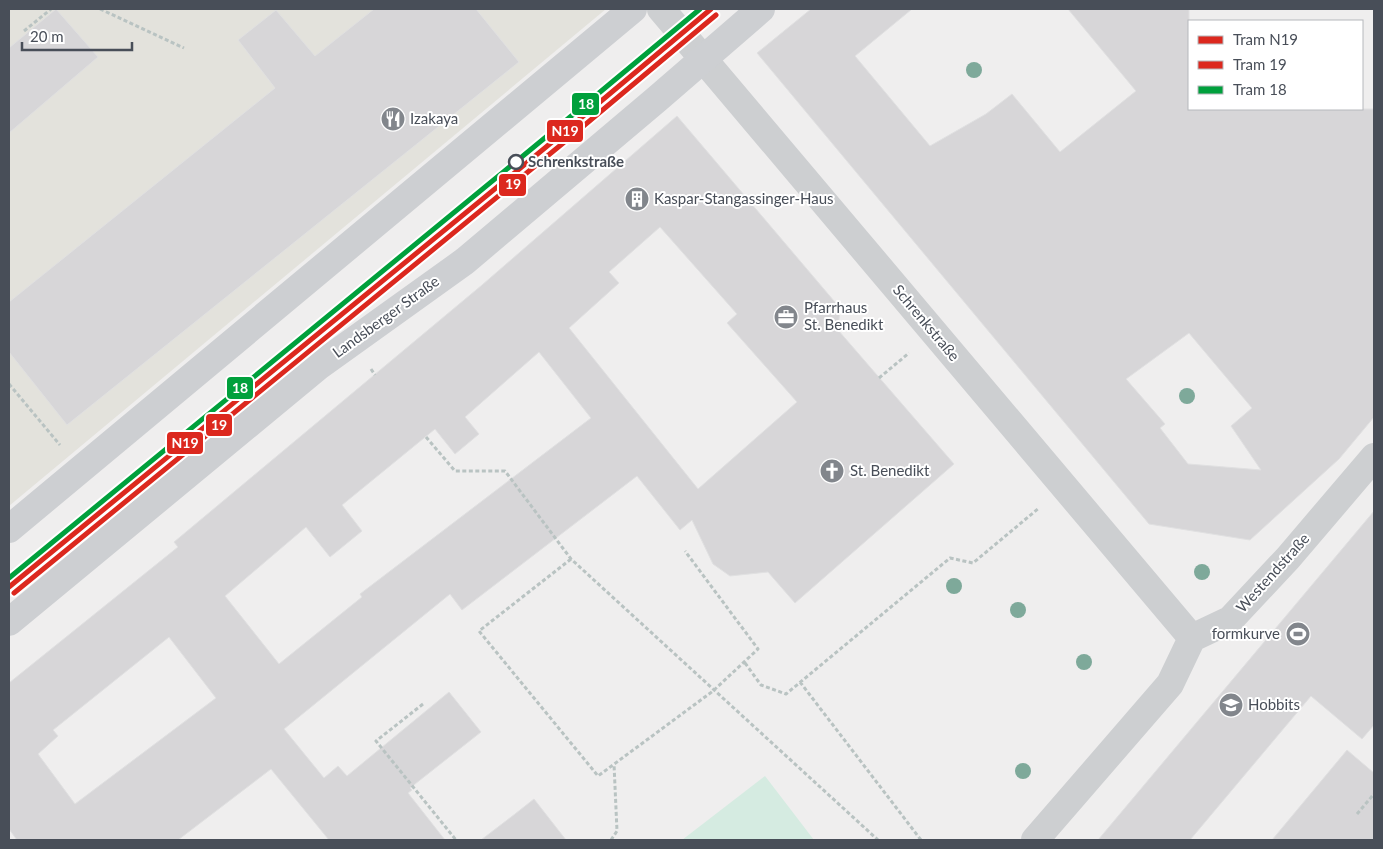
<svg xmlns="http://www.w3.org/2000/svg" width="1383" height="849" font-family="Lato,sans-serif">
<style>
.commercial{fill:#e3e2dc}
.green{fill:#d5ebe1}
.building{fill:#d7d6d8;stroke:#e0e0e1;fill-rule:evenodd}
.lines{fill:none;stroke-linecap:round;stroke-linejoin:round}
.path{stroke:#b9c3c2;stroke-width:3;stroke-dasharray:4 2.5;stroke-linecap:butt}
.minor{stroke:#cdcfd1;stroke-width:28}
.secondary{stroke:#cdcfd2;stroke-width:28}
.tram-1-casing{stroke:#fff;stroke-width:9}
.tram-2-casing{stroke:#fff;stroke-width:9}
.tram-3-casing{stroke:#fff;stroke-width:9}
.tram-1{stroke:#dc281e;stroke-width:5}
.tram-2{stroke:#dc281e;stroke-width:5}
.tram-3{stroke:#00a03c;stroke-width:5}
.tree{fill:#7ea99a}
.stop-dot{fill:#fff;stroke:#484e58;stroke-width:2.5}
.labels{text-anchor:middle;stroke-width:4;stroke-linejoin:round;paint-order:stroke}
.poi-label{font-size:15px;fill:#484e58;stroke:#fff;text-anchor:start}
.stop-label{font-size:15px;font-weight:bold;fill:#484e58;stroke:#fff;text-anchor:start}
.street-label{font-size:15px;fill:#484e58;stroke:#fff}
.line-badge{stroke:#fff;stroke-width:2}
.badge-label{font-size:14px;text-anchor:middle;font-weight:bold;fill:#fff}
</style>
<rect width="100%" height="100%" fill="#efeeee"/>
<!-- commercial -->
<path class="commercial" d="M9 9H606L9 506Z"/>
<!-- green -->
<path class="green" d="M765 776 814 840H682Z"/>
<!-- building -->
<path class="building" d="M56 9 98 57 9 133V48Z
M374 9H476L519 62 67 425 9 352V302L275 88 238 40 276 10 315 56Z
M811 9H912L855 56 930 146 986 114 1012 94 1060 152 1136 91 1068 9H1189V109H1374V417L1339 459 1250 540 1149 524 757 53ZM1189 333 1252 408 1231 426 1261 470 1188 464 1160 428 1165 424 1126 379Z
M677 116 840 308 838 330 954 464 795 603 768 572 730 576 713 564 692 520 680 530 637 476 462 610 450 594 284 729 324 778 338 766 347 776 449 692 481 732 410 788 412 790 408 793 445 840H329L271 769 178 840H17L9 829V683L178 547 174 542 482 285ZM660 227 737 314 727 323 797 402 698 489 569 328 619 283 609 272ZM539 352 591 418 360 594 362 597 279 664 225 596 306 527 330 557 362 531 342 505 435 429 455 454 479 434 465 417ZM169 637 216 698 75 804 38 754 58 736 53 730Z
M1374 511V725L1362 739 1311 696 1190 840H1098Z
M1347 750 1374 773V840H1272Z
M534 799 566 840H481L515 814Z"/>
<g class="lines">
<!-- path -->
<path class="path" d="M100 9 184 48
M24 31 51 9
M371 369 375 375
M879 378 909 353
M9 384 60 445
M426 437 455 471H505L571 559 878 840
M571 559 479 631 598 776 713 691 758 649 685 551
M745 663 761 685 786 694 950 558 973 563 1039 508
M800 682 921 840
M423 704 376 741 456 840
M1357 814 1374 794
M611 840 617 831 614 764"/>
<!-- minor -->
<path class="minor" d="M661 9 1192 638
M1035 840 1170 684 1192 638 1230 620 1288 558 1374 457"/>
<!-- secondary -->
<path class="secondary" d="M9 529 633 9
M9 622 320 365 465 261 657 99 761 9"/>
<defs>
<path id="tram-1" d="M9 587 557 138 711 9"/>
<path id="tram-2" d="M14 593 562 144 716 15"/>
<path id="tram-3" d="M9 578 552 132 700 9"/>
</defs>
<!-- tram-1 casing -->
<use href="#tram-1" class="tram-1-casing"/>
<!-- tram-2 casing -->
<use href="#tram-2" class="tram-2-casing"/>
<!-- tram-3 casing -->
<use href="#tram-3" class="tram-3-casing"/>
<!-- tram-1 -->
<use href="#tram-1" class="tram-1"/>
<!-- tram-2 -->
<use href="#tram-2" class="tram-2"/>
<!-- tram-3 -->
<use href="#tram-3" class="tram-3"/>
</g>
<!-- trees -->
<g class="tree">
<circle cx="974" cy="70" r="8"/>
<circle cx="1187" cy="396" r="8"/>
<circle cx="1202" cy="572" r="8"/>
<circle cx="954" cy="586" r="8"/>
<circle cx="1018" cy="610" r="8"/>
<circle cx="1084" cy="662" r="8"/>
<circle cx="1023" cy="771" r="8"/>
</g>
<!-- icons -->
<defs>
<symbol id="restaurant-disc" viewBox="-11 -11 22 22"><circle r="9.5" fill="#82868c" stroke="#fff"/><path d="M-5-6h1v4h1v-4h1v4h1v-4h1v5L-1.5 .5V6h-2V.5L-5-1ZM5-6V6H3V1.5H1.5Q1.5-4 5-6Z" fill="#fff"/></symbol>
<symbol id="building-disc" viewBox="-11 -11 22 22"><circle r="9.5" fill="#82868c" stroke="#fff"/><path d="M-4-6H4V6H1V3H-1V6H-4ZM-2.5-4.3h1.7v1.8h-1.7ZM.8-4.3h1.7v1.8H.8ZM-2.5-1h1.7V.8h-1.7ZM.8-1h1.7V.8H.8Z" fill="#fff"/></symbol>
<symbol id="office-disc" viewBox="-11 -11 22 22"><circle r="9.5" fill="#82868c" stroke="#fff"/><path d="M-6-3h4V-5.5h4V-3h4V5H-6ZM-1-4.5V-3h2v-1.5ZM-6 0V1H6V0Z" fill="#fff"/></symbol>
<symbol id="church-disc" viewBox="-11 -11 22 22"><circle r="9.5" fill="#82868c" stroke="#fff"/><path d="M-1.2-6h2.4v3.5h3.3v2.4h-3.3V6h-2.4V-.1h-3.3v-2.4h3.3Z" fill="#fff"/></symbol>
<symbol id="stadium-disc" viewBox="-11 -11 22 22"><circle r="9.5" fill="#82868c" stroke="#fff"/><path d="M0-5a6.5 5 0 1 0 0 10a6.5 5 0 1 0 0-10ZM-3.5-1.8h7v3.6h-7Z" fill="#fff"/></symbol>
<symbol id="school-disc" viewBox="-11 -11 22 22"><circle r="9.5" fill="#82868c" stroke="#fff"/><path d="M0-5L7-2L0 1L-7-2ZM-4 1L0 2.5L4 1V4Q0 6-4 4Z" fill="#fff"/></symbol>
</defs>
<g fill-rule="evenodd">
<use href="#restaurant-disc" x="379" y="105" width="28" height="28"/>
<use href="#building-disc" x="623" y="185" width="28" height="28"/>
<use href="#office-disc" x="772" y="303" width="28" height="28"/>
<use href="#church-disc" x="818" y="457" width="28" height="28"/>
<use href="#stadium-disc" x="1284" y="620" width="28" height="28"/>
<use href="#school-disc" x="1217" y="691" width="28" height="28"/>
</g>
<!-- markers -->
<circle class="stop-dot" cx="516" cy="162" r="7"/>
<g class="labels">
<!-- poi labels -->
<g class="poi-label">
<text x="410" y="124">Izakaya</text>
<text x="654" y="204">Kaspar-Stangassinger-Haus</text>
<text x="804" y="313">Pfarrhaus<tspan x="804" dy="17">St. Benedikt</tspan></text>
<text x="850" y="476">St. Benedikt</text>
<text x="1280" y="639" text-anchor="end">formkurve</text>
<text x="1248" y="710">Hobbits</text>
</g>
<!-- stop labels -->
<g class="stop-label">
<text x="528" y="167">Schrenkstraße</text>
</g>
<!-- street labels -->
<g class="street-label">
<text transform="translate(386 317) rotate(-36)" y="5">Landsberger Straße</text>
<text transform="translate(926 323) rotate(50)" y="5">Schrenkstraße</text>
<text transform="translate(1273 573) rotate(-48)" y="5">Westendstraße</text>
</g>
</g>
<g class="line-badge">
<rect x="571" y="92" width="29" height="24" rx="5" fill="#00a03c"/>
<rect x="546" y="119" width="38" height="24" rx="5" fill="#dc281e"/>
<rect x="498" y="173" width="29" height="24" rx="5" fill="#dc281e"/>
<rect x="226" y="376" width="28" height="24" rx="5" fill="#00a03c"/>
<rect x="205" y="413" width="28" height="24" rx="5" fill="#dc281e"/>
<rect x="166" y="431" width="38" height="24" rx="5" fill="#dc281e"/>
</g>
<g class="badge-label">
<text x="586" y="109">18</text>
<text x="565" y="136">N19</text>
<text x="513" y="189">19</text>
<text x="240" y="393">18</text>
<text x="219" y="430">19</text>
<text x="185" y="448">N19</text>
</g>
<!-- border -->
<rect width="1383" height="849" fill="none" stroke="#484e58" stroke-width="20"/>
<!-- legend -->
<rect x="1188" y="20" width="175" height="90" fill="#ffffff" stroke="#b6b8bc"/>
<rect x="1198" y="36" width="25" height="8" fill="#dc281e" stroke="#b6b8bc"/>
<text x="1233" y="45" font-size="15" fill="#484e58">Tram N19</text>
<rect x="1198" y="61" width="25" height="8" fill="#dc281e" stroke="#b6b8bc"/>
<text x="1233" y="70" font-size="15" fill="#484e58">Tram 19</text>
<rect x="1198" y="86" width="25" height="8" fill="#00a03c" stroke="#b6b8bc"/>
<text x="1233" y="95" font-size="15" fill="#484e58">Tram 18</text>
<!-- scale -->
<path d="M22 42v8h110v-8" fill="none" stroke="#484e58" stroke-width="2.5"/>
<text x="30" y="42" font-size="15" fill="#484e58" stroke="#ffffff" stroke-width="4" paint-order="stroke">20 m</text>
</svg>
